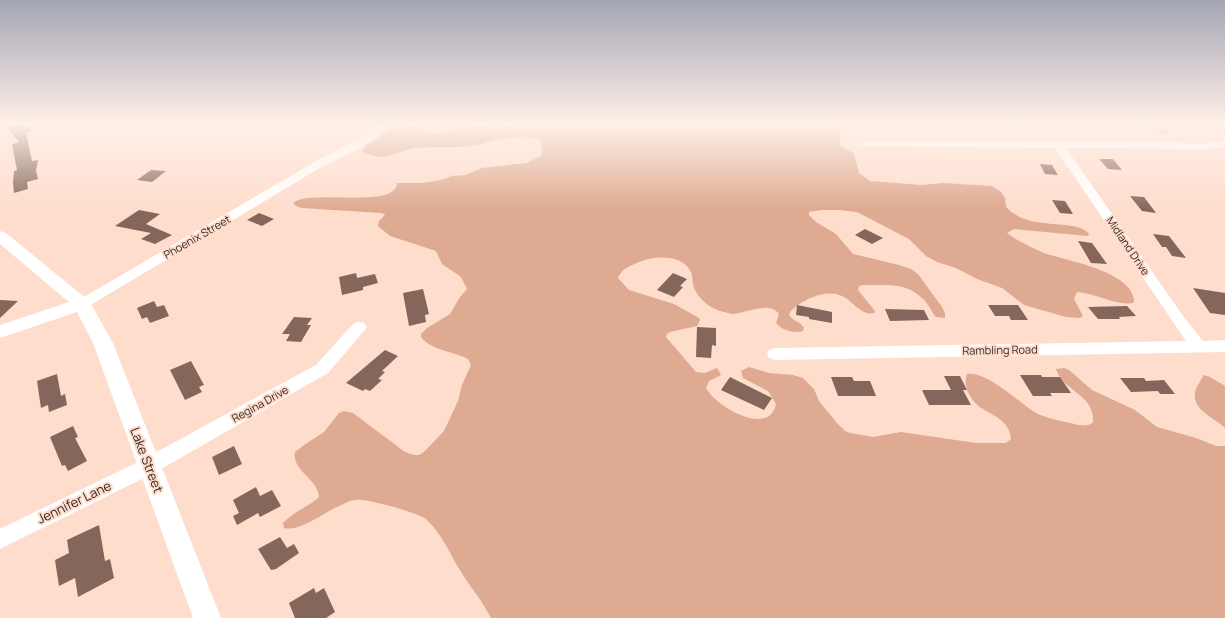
<svg xmlns="http://www.w3.org/2000/svg" width="1225" height="618" font-family="Manrope,sans-serif">
<style>
.green{fill:#deaa91}
.building{fill:#84675a}
.lines{fill:none;stroke-linecap:round;stroke-linejoin:round}
.minor{fill:#fff;fill-rule:evenodd}
.tertiary{fill:#fff;fill-rule:evenodd}
.labels{text-anchor:middle;stroke-width:4;stroke-linejoin:round;paint-order:stroke}
.street-label{font-size:11px;fill:#342822;stroke:#feddcd}
.near-street-label{font-size:13px;fill:#342822;stroke:#feddcd}
</style>
<rect width="100%" height="100%" fill="#feddcd"/>
<!-- green -->
<path class="green" d="M493 123H840C844 130 838 137 840 145L854 154 859 173 870 181 922 185 943 183 992 186 1001 192 1005 198 1006 207C1030 233 1076 217 1089 234L1088 236 1014 229 1007 233C1014 239 1038 251 1047 254 1069 261 1133 272 1134 301L1133 303C1116 306 1095 293 1077 292L1074 299 1083 316 1080 318 1066 317 1024 305 1002 288 977 279 956 268 937 262 926 256 909 239 857 212 839 210H821L809 212V215L816 222 836 234 853 254 899 265 911 269 918 274 942 307 945 313V318L936 317C931 312 929 304 923 299 905 281 886 286 863 285L859 286 858 290 875 311 874 313C861 316 853 301 842 296 826 288 801 300 790 312L789 315C793 321 801 322 804 328L803 331C795 334 781 330 776 323L779 314C769 300 745 314 732 314 728 313 724 312 720 311 710 308 699 299 695 290 692 284 693 277 691 272 682 253 654 256 639 262 630 266 621 269 618 278L629 290 674 304 699 318 700 320 697 326 670 332 667 334 666 337 696 372 705 373 717 368 721 375 709 381 706 388C715 406 769 438 776 404L768 391 743 378 741 371 749 367 769 373 793 375 803 378 814 389 819 401 836 422 845 431 850 433 873 437 901 432 976 443H1006L1011 439C1010 433 1009 429 1005 424 992 410 977 412 968 392 965 385 965 380 967 374 985 370 1018 401 1033 411 1044 418 1057 420 1070 423 1078 425 1087 428 1093 422 1095 394 1062 391 1056 369L1064 368 1069 370 1092 390 1135 410 1157 427 1196 438 1216 446H1225V618H491C483 602 472 589 463 575 451 557 442 533 426 519 419 513 365 498 356 500 350 500 344 504 339 506 323 513 300 532 284 528L283 523C293 512 308 507 319 497 319 480 291 470 295 452L304 445 324 432 339 413 344 411 353 413 405 452 414 455H419L424 452 444 431 458 401 462 385 471 365 468 359C453 351 432 351 421 337V334L427 328 450 314 460 297 467 289 461 277 442 264 436 251 390 236 378 226 379 221 385 215 382 213 302 208 296 206 293 203C311 188 395 210 397 183H422L441 180 452 176 465 175 482 168 527 163 542 155 541 141C519 130 493 143 471 146 452 148 434 146 415 148 392 152 387 164 362 151L367 145 392 129 411 126 419 128 421 131 433 134Z
M1141 123H1156L1172 133C1161 138 1151 128 1141 123Z
M1204 375 1210 377 1225 386V428C1215 418 1192 410 1195 393 1196 387 1201 380 1204 375Z"/>
<!-- building -->
<path class="building" d="M20 123H25L32 131 26 133 32 161 38 160 36 171 38 179 27 182 28 189 14 193 13 182 14 171 17 170 12 144 19 142 7 127Z
M1099 159H1113L1122 170 1108 169Z
M1040 164 1052 165 1058 175 1045 174Z
M151 170 166 171 152 182 137 180Z
M1130 196 1144 197 1156 213 1142 211Z
M1052 200 1065 201 1073 214 1060 213Z
M139 210 160 214 146 224 172 235 155 244 141 239 151 233 115 226Z
M259 213 274 219 262 226 247 220Z
M865 229 883 238 872 244 855 235Z
M1153 234 1169 236 1186 258 1172 256 1166 247H1162Z
M1078 241 1092 243 1107 264 1091 263Z
M356 273 357 278 375 274 378 283 363 287V290L342 295 339 277Z
M673 273 687 279 680 286 683 287 674 297 657 290Z
M1193 288 1225 293V315L1210 313Z
M423 289 429 314 425 315 426 322 409 326 403 293Z
M0 300 18 301 0 318Z
M154 301 157 307 164 305 169 316 150 323 147 317 142 319 137 308Z
M797 305 832 312V323L809 319V317L796 315Z
M988 305H1018L1028 320H1011L1009 316H995Z
M1127 306 1136 316 1119 317 1120 319H1098L1088 307Z
M885 309 924 310 929 320 890 321Z
M294 317 312 318 307 325H311L301 342 286 341 290 334H282Z
M697 327 716 328V346L712 345 711 358 696 357Z
M385 350 398 356 382 371 385 372 378 379 382 380 370 391 365 389 363 391 346 383Z
M191 361 204 385 199 387 202 392 185 400 170 370Z
M57 374 61 396 65 394 67 405 49 412 48 405 41 408 37 381Z
M1020 375H1041L1042 377H1060L1071 393H1050L1052 396H1033Z
M944 376H960L967 390H963L971 405H929L922 390H951Z
M730 377 772 398 764 410 721 390Z
M831 377H852L854 381H870L876 396H838Z
M1120 378H1144L1146 381 1164 380 1175 394H1160L1158 391 1131 392Z
M73 426 78 437 75 438 87 461 68 471 65 465 62 466 50 437Z
M234 446 242 464 219 475 212 457Z
M256 487 260 496 272 490 281 506 260 517 258 513 237 525 233 516 239 513 233 500Z
M99 525 105 561 110 559 114 578 78 597 75 578 59 586 55 560 69 553 67 540Z
M280 537 287 548 294 544 299 553 276 569 271 570 258 549Z
M314 588 316 593 324 588 335 612 326 618H295L289 603Z"/>
<g class="lines">
<!-- minor -->
<path class="minor" d="M379 123H389C372 147 338 157 313 172 238 217 163 262 87 307L82 309 77 307 75 304 77 301 316 161 363 137Z
M867 141 1208 143 1225 141V147L1208 149 1066 148 1183 316 1203 341 1225 340V352L775 360 769 358 767 354 769 350 775 348 1186 341 1055 148 863 146 862 144Z
M359 322 364 323 367 327 364 331 328 373 156 472 0 549V529L142 460 316 365 354 323Z"/>
<!-- tertiary -->
<path class="tertiary" d="M0 231 6 233 88 300 91 304 113 343 221 618H193L93 343 77 312 0 338V325L69 302 0 244Z"/>
</g>
<!-- sky -->
<linearGradient id="sky" x2="0" y2="1"><stop stop-color="#a4a5b4"/><stop offset="0.59" stop-color="#fff0e8"/><stop offset="1" stop-color="#fff0e8" stop-opacity="0"/></linearGradient>
<rect width="1225" height="210" fill="url(#sky)"/>
<g class="labels">
<!-- street labels -->
<g class="street-label">
<text transform="translate(197 237) rotate(-30)" y="4">Phoenix Street</text>
<text transform="translate(1128 246) rotate(56)" y="4">Midland Drive</text>
<text transform="translate(1000 350) rotate(-1)" y="4">Rambling Road</text>
<text transform="translate(260 404) rotate(-29)" y="4">Regina Drive</text>
</g>
<!-- near-street labels -->
<g class="near-street-label">
<text transform="translate(147 460) rotate(69)" y="5">Lake Street</text>
<text transform="translate(74 502) rotate(-26)" y="5">Jennifer Lane</text>
</g>
</g>
</svg>
